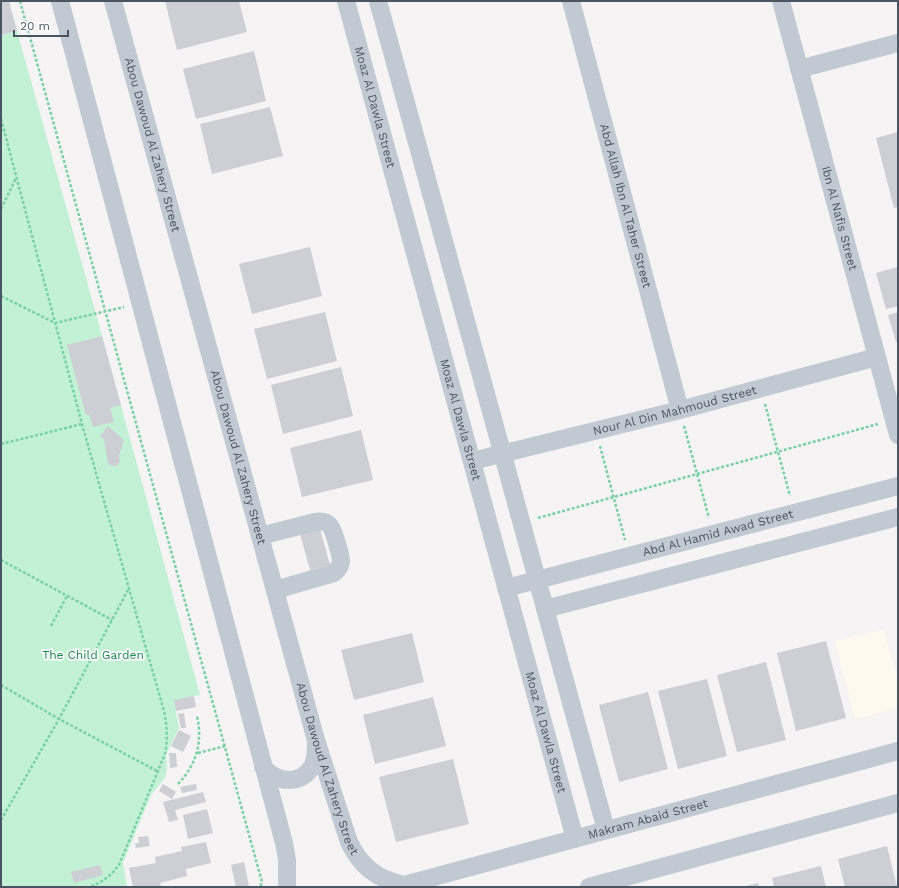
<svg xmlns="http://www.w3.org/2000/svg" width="899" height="888" font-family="'Work Sans',sans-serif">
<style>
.commercial{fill:#fdf9ef}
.green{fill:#c3f1d5}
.building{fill:#cdcfd5}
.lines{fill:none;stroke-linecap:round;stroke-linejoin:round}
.path{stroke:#7ad0a6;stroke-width:2.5;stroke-dasharray:3 2;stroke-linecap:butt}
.minor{stroke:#c1cad2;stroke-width:18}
.labels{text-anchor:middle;stroke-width:3.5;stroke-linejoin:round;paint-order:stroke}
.street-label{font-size:12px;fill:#4a5661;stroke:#fff}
.park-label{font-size:12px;fill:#17864f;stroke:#fff}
</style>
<rect width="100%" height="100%" fill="#f5f3f3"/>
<!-- commercial -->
<path class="commercial" d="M884 629 898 683V708L855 719 835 641Z"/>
<!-- green -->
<path class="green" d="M17 31 93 303 200 695 174 700 179 728 166 755 167 769 165 778 151 795 123 863 127 887H1V35Z"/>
<!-- building -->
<path class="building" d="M1 1H9L17 31 1 35Z
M165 1H239L247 32 177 50Z
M254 51 266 101 196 119 183 69Z
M270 107 283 156 212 174 200 124Z
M898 132V207L894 208 876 138Z
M310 247 322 296 252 314 239 264Z
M898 267V306L886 309 876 273Z
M325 312 337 361 267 379 254 329Z
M898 312V342H896L888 315Z
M102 336 121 405 110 408 114 422 93 427 89 414 86 415 67 345Z
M341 367 353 416 283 434 271 385Z
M108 426 124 440 119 456 120 462 116 466H113L108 464 104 439 100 436Z
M361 430 373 480 302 497 290 448Z
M320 529 330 565 310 570 300 534Z
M412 633 424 682 354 700 341 650Z
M826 641 846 718 796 731 777 653Z
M766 662 786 740 737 752 717 675Z
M707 679 727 756 678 769 658 691Z
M648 692 668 769 619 782 599 705Z
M194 696 196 707 176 711 174 700Z
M433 697 446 746 375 764 363 715Z
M184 713 186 728H181L178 714Z
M179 730 191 736 183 752 171 746Z
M169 753H176L177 767 170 768Z
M453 759 469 824 396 842 379 777Z
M163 784 176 792 172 799 159 791Z
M196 784 197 790 182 793 180 787Z
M203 792 206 802 175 810 178 820 169 822 163 802Z
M207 809 213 833 188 839 183 815Z
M148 836 150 846 136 848 135 843H139L138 837Z
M206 842 211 863 186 869 187 876 160 883 161 886 133 887 129 868 156 863 155 857 182 851 181 847Z
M887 846 897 887H845L838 859Z
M244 862 249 886 236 887 231 865Z
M100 865 103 875 74 883 71 872Z
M821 866 826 887H774L772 878Z
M758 883 759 887H746V886Z"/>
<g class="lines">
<!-- path -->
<path class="path" d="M20 1 262 882 260 887
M1 119 82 424 164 711C167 726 168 739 165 754L119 865C111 876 102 882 90 887
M1 209 16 178
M1 296 55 323 124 307
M765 404 790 496
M684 426 709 518
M1 444 82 424
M600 446 625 540
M538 518 878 424
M1 560 112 620
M51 626 67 596
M1 685 59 719 159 772
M198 753 225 746
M178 784C196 765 203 743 197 716
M1 820 59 719 128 590"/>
<!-- minor -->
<g class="minor">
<path d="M60 1 284 843 287 860V887"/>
<path id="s1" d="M113 1 316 740 349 842C361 867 377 879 404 885"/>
<path id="s2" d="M346 1 575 839"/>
<path d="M378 1 606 830"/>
<path id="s3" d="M571 1 680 410"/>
<path id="s4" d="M781 1 898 435"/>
<path d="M799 69 898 43"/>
<path id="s5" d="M472 461 680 410 877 357"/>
<path d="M260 536 315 522C321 521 326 521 330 526 334 530 341 556 341 562 340 567 338 570 334 573L275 590"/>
<path id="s6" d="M506 588 898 486"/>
<path d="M545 609 898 517"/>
<path d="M263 767C277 783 301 786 313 765 316 758 316 751 316 744"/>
<path id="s7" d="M397 887 898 751"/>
<path d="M589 887 898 803"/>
</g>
</g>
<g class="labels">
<!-- street labels -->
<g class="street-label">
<text dy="4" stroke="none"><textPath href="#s2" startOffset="110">Moaz Al Dawla Street</textPath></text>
<text dy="4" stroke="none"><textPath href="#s1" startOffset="149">Abou Dawoud Al Zahery Street</textPath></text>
<text dy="4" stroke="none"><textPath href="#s3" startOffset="212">Abd Allah Ibn Al Taher Street</textPath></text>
<text dy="4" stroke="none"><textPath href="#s4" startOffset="225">Ibn Al Nafis Street</textPath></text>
<text dy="4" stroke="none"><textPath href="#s5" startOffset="209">Nour Al Din Mahmoud Street</textPath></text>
<text dy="4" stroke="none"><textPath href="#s2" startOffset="434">Moaz Al Dawla Street</textPath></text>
<text dy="4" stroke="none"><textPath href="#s1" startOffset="473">Abou Dawoud Al Zahery Street</textPath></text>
<text dy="4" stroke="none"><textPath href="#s6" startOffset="219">Abd Al Hamid Awad Street</textPath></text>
<text dy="4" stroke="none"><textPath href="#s2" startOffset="758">Moaz Al Dawla Street</textPath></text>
<text dy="4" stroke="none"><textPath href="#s1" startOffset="797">Abou Dawoud Al Zahery Street</textPath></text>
<text dy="4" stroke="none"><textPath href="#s7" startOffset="260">Makram Abaid Street</textPath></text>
</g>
<!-- park labels -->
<g class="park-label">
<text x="93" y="659">The Child Garden</text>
</g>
</g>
<!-- border -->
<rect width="899" height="888" fill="none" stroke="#4a5661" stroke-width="4"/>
<!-- scale -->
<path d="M14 30v6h54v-6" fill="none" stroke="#4a5661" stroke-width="2"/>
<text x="20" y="30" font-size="12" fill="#4a5661" stroke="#ffffff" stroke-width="3" paint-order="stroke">20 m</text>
</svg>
